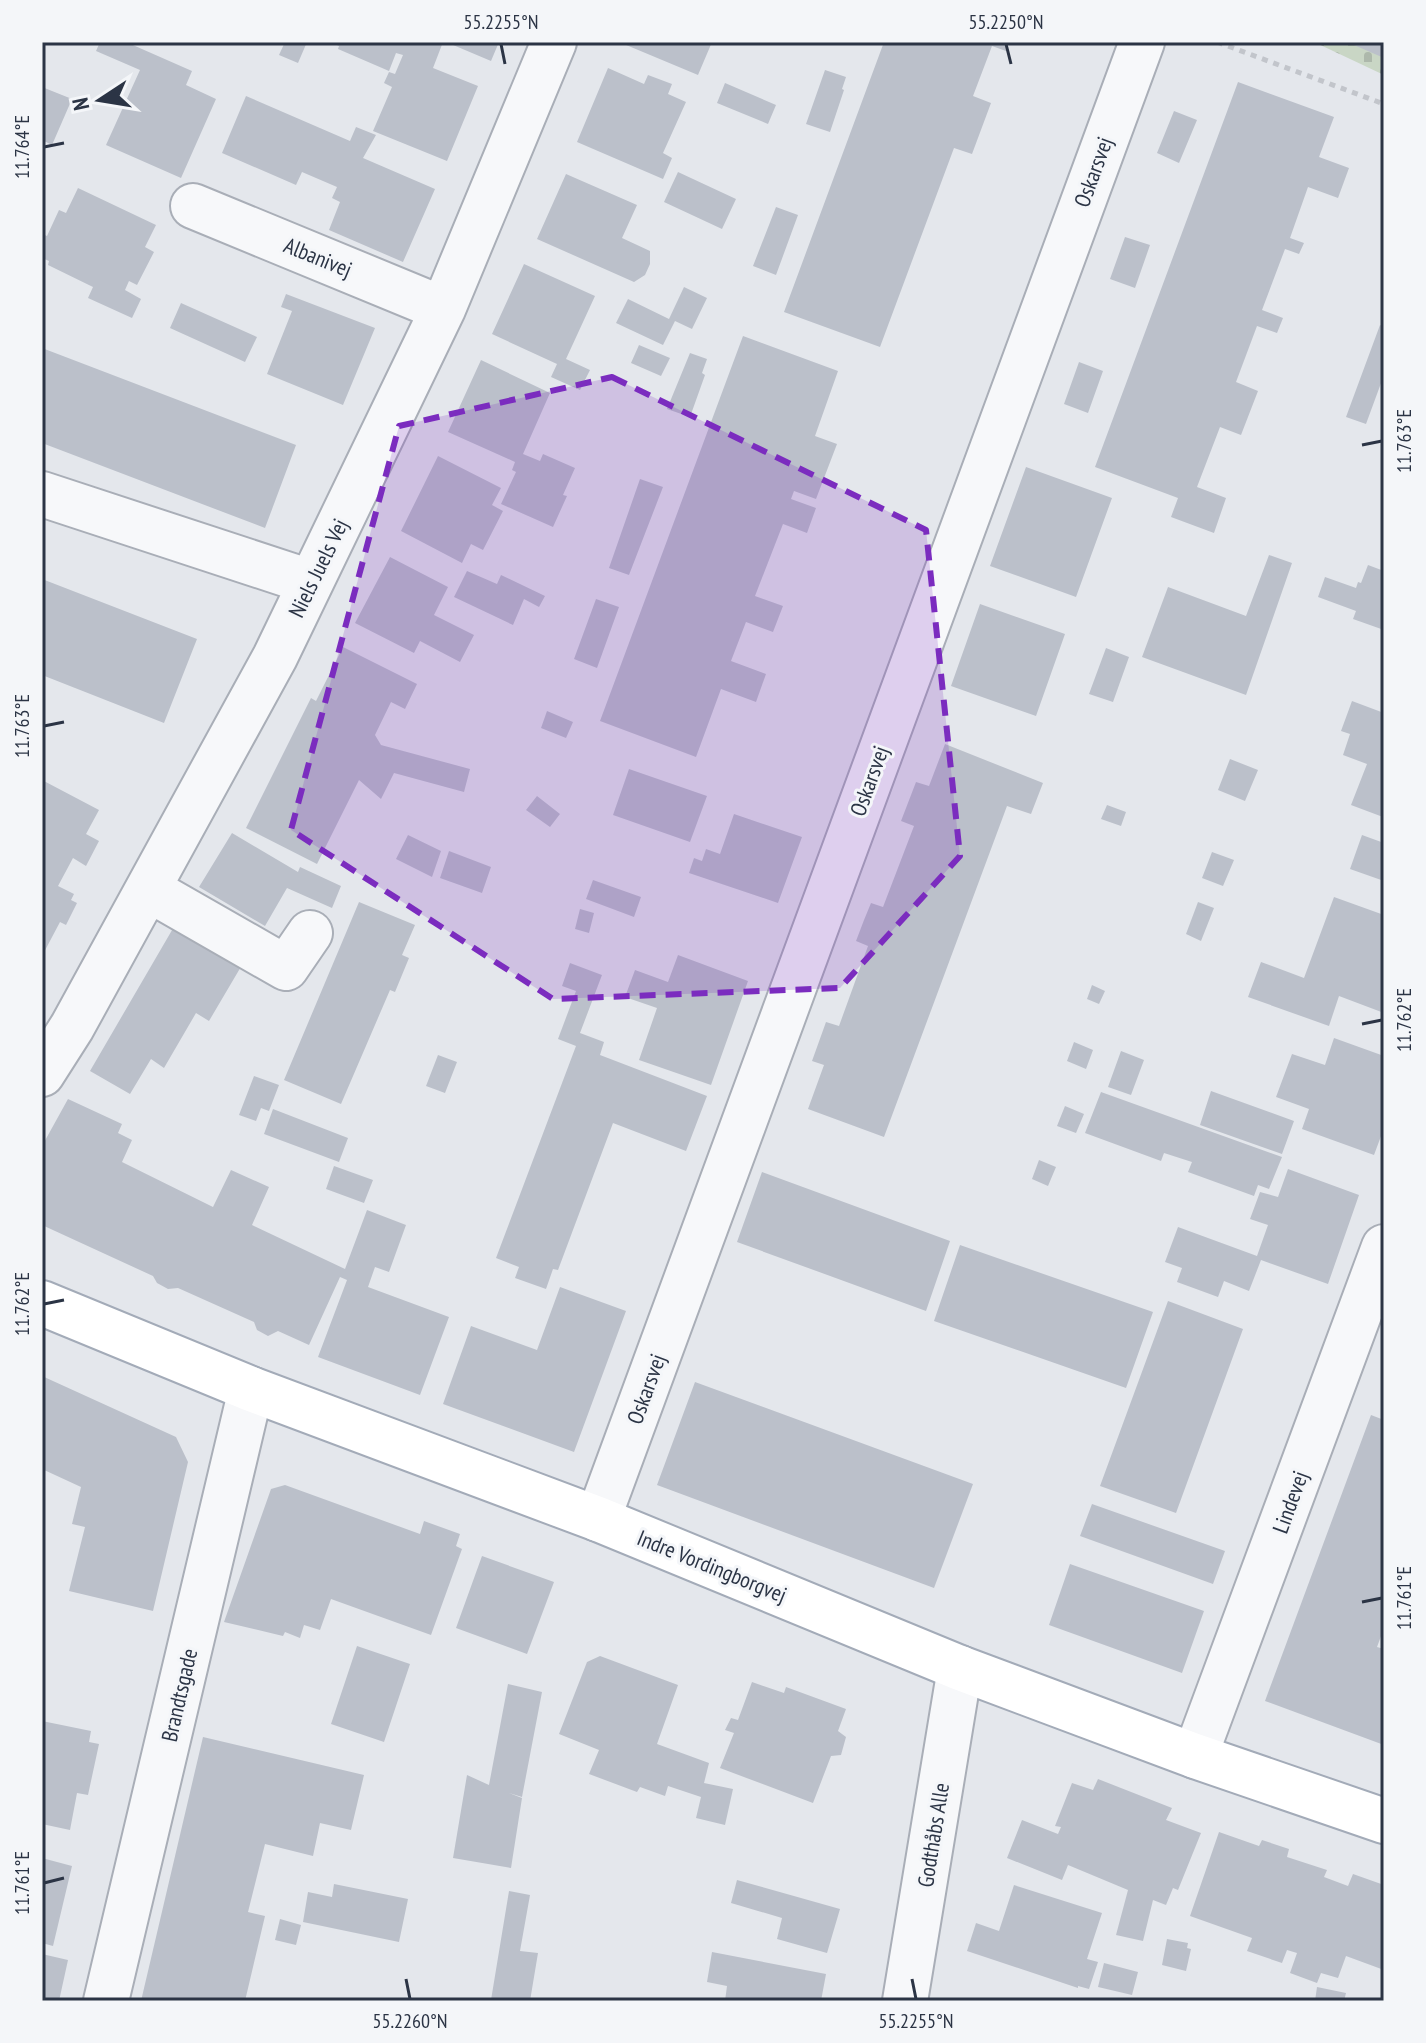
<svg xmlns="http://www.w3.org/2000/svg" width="1426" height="2043" font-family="'PT Sans Narrow',sans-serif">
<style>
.cemetery{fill:url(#cemetery-stones)}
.building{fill:#bbc0ca}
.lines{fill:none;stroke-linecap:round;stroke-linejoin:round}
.minor-casing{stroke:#a9aeb7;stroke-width:48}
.major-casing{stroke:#a3abb8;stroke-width:48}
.path{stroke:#c2c5cb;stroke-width:5;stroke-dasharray:6 6;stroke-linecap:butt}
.minor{stroke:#f7f8fa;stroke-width:44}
.major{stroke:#fff;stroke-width:44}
.marked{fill:#7b2cbf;fill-opacity:0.2;stroke:#7b2cbf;stroke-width:6;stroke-dasharray:16 10;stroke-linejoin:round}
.ticks{fill:none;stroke:#2b3445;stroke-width:3}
.labels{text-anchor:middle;stroke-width:6;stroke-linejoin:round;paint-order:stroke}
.street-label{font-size:22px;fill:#2b3445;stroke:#f4f6f9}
.neatline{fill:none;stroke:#2b3445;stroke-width:3}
.ticks-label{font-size:20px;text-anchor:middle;fill:#2b3445}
</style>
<defs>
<pattern id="cemetery-stones" width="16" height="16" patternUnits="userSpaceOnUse" patternTransform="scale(2)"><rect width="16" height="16" fill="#c9d6c5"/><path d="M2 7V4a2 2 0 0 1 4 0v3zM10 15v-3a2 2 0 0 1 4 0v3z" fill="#adb8ab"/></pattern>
</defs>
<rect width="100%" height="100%" fill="#e4e7ec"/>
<!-- cemetery -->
<path class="cemetery" d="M1314 42H1384V75Z"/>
<!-- building -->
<path class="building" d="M100 42H126L192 71 186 85 216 99 181 178 106 145 140 70 96 51Z
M285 42H307L298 63 279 55Z
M330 42H443L433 68 478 86 447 161 373 131 392 87 384 83 389 72 395 74 403 55 396 53 389 71 338 49 339 46Z
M446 42H499L491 61Z
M619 42H712L698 75Z
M884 42H1009L1006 51 992 46 973 96 991 103 972 154 954 148 880 347 784 312Z
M1347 42H1384V58Z
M608 68 644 84 648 75 672 84 668 94 686 102 663 153 672 158 663 179 577 142Z
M825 70 846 77 842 89 844 90 830 132 806 124Z
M1238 82 1334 117 1319 157 1349 168 1338 198 1308 187 1290 238 1304 243 1299 254 1285 249 1262 310 1283 318 1277 333 1257 326 1236 382 1258 391 1241 435 1220 427 1197 487 1226 498 1214 533 1171 517 1178 498 1095 467Z
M725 83 776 105 768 124 717 103Z
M42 87 72 99 52 145 42 140Z
M246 96 350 141 356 127 376 135 363 158 435 189 403 262 329 230 340 202 332 198 337 187 302 172 296 185 222 153Z
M1174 111 1197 120 1179 163 1157 153Z
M678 172 736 199 722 229 664 202Z
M566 174 637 205 622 238 650 251V264L645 275 634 282 537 239Z
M78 188 156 225 145 247 154 252 137 285 129 281 125 290 141 299 132 318 88 298 93 287 48 265 49 261 42 258V234L47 236 59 210 66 213Z
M776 207 798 215 776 275 753 266Z
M1125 237 1150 245 1135 288 1110 279Z
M524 264 595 296 566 359 590 370 580 390 551 377 557 364 492 334Z
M684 287 707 298 692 329 675 321 663 345 616 323 628 299 669 319Z
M286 294 375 328 343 405 267 374 292 311 281 307Z
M181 303 257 337 245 362 170 328Z
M1380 325 1384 327V375L1366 424 1346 417Z
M743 336 838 371 815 436 837 444 816 499 794 491 791 499 816 508 807 533 783 524 755 596 783 606 773 632 746 622 731 661 766 674 756 702 721 689 696 757 600 721Z
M639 345 670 358 661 376 631 363Z
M42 348 296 445 265 528 42 443Z
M690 353 707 359 702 373 705 375 690 417 667 409Z
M481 360 550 393 523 454 540 461 543 454 575 468 563 495 567 496 553 527 501 504 516 472 512 470 515 462 448 432Z
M1079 362 1103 371 1088 413 1064 404Z
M438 456 501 488 492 505 503 511 483 550 471 544 462 563 401 531Z
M1026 467 1112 498 1076 597 990 566Z
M640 479 663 487 629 575 609 568Z
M1269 555 1292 563 1246 695 1142 657 1168 587 1246 616Z
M390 557 448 587 434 615 474 635 460 662 420 641 414 653 355 623Z
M1368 565 1384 571V630L1353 619 1356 611 1318 597 1325 577 1356 588 1358 582 1361 583Z
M467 571 497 584 501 575 545 596 539 607 524 599 513 625 454 597Z
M42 579 197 639 164 723 42 675Z
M596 599 619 607 597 668 574 659Z
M980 604 1065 634 1036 716 951 686Z
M343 647 417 684 405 709 391 702 375 735 381 745 470 769 464 792 394 773 381 799 359 780 317 864 246 828 311 698 316 701Z
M1106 648 1129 657 1113 702 1089 694Z
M1352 701 1384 713 1383 817 1351 805 1367 764 1343 755 1350 734 1341 731Z
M547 711 573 722 566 738 541 728Z
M945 744 1043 783 1031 814 1007 806 884 1137 808 1109 824 1065 812 1061 826 1022 839 1026 868 946 856 941 864 920 871 903 883 907 914 826 901 821 916 782 929 786Z
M1230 759 1258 770 1245 801 1218 790Z
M629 769 707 796 690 842 613 815Z
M42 780 99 810 86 834 99 841 86 866 73 858 58 886 74 894 71 900 77 903 66 925 60 922 42 956Z
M537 796 560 814 550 827 526 810Z
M1107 805 1126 812 1121 826 1101 819Z
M734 814 802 837 778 903 689 873 694 858 702 861 706 849 720 854Z
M232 833 298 872 300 867 341 886 332 908 287 888 265 926 199 887Z
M408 835 441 851 432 877 396 859Z
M1362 835 1384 843V881L1350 869Z
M449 851 491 867 482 893 440 878Z
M1212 852 1234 860 1223 886 1202 878Z
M593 880 641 897 634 917 586 899Z
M1334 897 1384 915V1013L1339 996 1329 1026 1248 997 1261 962 1304 978Z
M359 902 415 925 402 955 409 958 395 992 390 990 341 1104 284 1080Z
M1198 902 1214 908 1201 941 1186 934Z
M580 909 594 913 589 933 575 929Z
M175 925 242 965 209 1021 196 1013 164 1068 151 1059 130 1094 90 1071Z
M678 955 748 981 711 1085 639 1060 657 1008 625 997 635 970 668 982Z
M570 963 602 975 580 1033 604 1042 600 1055 707 1096 686 1151 613 1123 558 1270 553 1269 546 1289 515 1278 519 1267 496 1258 576 1046 558 1039 576 991 562 986Z
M1092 985 1105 991 1099 1004 1087 999Z
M1334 1038 1384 1056V1128L1374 1155 1302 1129 1309 1109 1276 1097 1292 1054 1325 1065Z
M1074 1042 1093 1050 1086 1069 1067 1061Z
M1121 1051 1144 1060 1131 1095 1108 1087Z
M438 1055 457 1062 445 1093 426 1086Z
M254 1076 279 1085 269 1111 261 1108 256 1121 239 1115Z
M1211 1091 1294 1121 1282 1154 1200 1125Z
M1101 1092 1282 1157 1269 1189 1258 1185 1254 1196 1188 1172 1192 1162 1164 1153 1161 1161 1085 1133Z
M68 1099 122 1124 118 1133 132 1140 122 1162 213 1207 231 1170 269 1187 252 1225 345 1269 367 1210 406 1225 389 1272 375 1267 368 1287 449 1317 420 1395 318 1357 347 1280 340 1277 309 1345 278 1331 268 1336 257 1330 254 1322 178 1288 168 1289 157 1283 153 1276 42 1225V1146Z
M1065 1106 1084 1114 1076 1133 1057 1126Z
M273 1109 348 1138 339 1162 264 1134Z
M1039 1160 1056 1167 1048 1186 1032 1179Z
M334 1166 373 1180 364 1203 326 1189Z
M1288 1169 1359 1195 1328 1284 1261 1260 1249 1291 1224 1281 1218 1297 1177 1282 1182 1268 1165 1262 1178 1227 1257 1256 1268 1225 1250 1219 1260 1192 1278 1197Z
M762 1172 950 1241 926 1311 737 1242Z
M960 1245 1153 1312 1126 1388 934 1321Z
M560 1287 626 1311 574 1452 443 1404 471 1326 537 1350Z
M1168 1301 1243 1329 1176 1513 1100 1486Z
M42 1376 176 1437 188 1462 153 1611 69 1591 85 1527 72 1524 81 1487 42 1469Z
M695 1382 973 1484 934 1588 657 1485Z
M1371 1415 1384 1420V1628L1377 1647 1384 1649V1745L1265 1701Z
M285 1485 420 1534 424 1521 460 1534 456 1546 462 1549 431 1635 331 1599 320 1630 304 1625 300 1638 285 1632 283 1636 224 1622 271 1489Z
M1092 1504 1225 1551 1213 1584 1080 1536Z
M482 1556 554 1582 527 1654 456 1628Z
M1070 1564 1204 1611 1182 1673 1049 1625Z
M357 1646 410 1664 384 1742 331 1724Z
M600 1656 678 1685 657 1744 709 1763 704 1783 733 1789 725 1825 696 1818 701 1797 668 1786 665 1796 640 1787 637 1792 589 1774 599 1750 559 1734 587 1662Z
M752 1682 784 1693 786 1687 846 1709 838 1731 846 1737 841 1755 831 1756 813 1803 720 1768 734 1733 725 1730 731 1718 738 1720Z
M508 1684 542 1692 522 1797 509 1793 522 1798 511 1868 453 1858 467 1775 489 1785Z
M42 1721 91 1731 89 1742 99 1744 88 1795 77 1793 70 1830 42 1824Z
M203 1737 364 1775 351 1830 320 1823 313 1856 265 1844 248 1912 265 1916 245 2001H141Z
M1098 1779 1172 1808 1166 1820 1201 1833 1178 1890 1173 1888 1166 1905 1153 1900 1143 1941 1116 1935 1128 1890 1068 1865 1062 1880 1007 1858 1022 1820 1058 1834 1061 1827 1055 1826 1072 1783 1093 1790Z
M1219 1832 1259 1846 1262 1840 1289 1849 1287 1857 1327 1870 1324 1877 1348 1886 1353 1874 1384 1885V1970L1346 1956 1338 1978 1321 1973 1317 1983 1290 1973 1297 1953 1287 1950 1282 1963 1247 1951 1252 1938 1190 1916Z
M42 1858 72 1866 53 1946 42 1943Z
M737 1880 840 1909 827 1953 777 1939 782 1918 731 1903Z
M334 1884 408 1899 399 1942 303 1922 308 1892 332 1897Z
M1014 1885 1102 1913 1087 1959 1098 1962 1089 1989 1078 1986V1988L967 1951 976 1923 999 1931Z
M509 1891 530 1895 520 1951 538 1953 530 2001 491 2000Z
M280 1919 301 1925 296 1945 275 1940Z
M1167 1939 1188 1943 1187 1948 1191 1949 1186 1971 1162 1965Z
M712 1952 826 1974 821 2001H725L727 1986 707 1982Z
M42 1954 68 1960 59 2001H42Z
M1104 1963 1138 1972 1132 1995 1098 1987Z
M1317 1987 1346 1993 1344 2001H1315Z"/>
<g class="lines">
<defs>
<path id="minor" d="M193 206 443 309
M42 494 310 582
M148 889 286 968 310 933
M42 1074 72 1027 275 657 443 309 554 42
M598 1519 1142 42
M1195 1756 1384 1247
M106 2001 251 1389
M905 2001 960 1668"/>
<path id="major" d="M42 1303 251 1389 598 1519 960 1668 1195 1756 1384 1821"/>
</defs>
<!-- minor casing -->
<use href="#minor" class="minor-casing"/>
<!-- major casing -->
<use href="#major" class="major-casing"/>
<!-- path -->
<path class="path" d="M1217 42 1384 104"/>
<!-- minor -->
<use href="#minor" class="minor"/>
<!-- major -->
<use href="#major" class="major"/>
</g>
<!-- marked area -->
<path class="marked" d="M612 377 926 530 960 856 840 988 553 999 291 830 399 426Z"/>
<!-- ticks -->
<path class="ticks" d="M501 44 505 64M1006 44 1011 64M44 147 64 143M1362 445 1382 441M44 726 64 722M1362 1024 1382 1020M44 1304 64 1300M1362 1602 1382 1598M44 1883 64 1878M406 1979 410 1999M912 1979 916 1999"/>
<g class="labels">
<!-- street labels -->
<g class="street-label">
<text transform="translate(1093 172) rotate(-70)" y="8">Oskarsvej</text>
<text transform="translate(318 257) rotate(22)" y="8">Albanivej</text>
<text transform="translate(318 568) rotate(-64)" y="8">Niels Juels Vej</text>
<text transform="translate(869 781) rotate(-70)" y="8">Oskarsvej</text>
<text transform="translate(646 1389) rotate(-70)" y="8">Oskarsvej</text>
<text transform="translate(1290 1502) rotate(-70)" y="8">Lindevej</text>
<text transform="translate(712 1566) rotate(22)" y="8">Indre Vordingborgvej</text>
<text transform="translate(179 1695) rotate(-77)" y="8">Brandtsgade</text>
<text transform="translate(933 1835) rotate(-81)" y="8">Godthåbs Alle</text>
</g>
</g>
<!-- border -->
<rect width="1426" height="2043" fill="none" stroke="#f4f6f9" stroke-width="88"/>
<!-- north arrow -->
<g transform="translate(100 100) rotate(258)" stroke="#f4f6f9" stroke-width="6" paint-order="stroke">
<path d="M0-6L14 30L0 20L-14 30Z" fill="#2b3445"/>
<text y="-12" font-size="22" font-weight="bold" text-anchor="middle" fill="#2b3445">N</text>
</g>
<rect x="44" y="44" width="1338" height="1955" class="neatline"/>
<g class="ticks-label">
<text x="501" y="29">55.2255°N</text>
<text x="1006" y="29">55.2250°N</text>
<text transform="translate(22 147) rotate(-90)" y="7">11.764°E</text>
<text transform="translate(1404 441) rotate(-90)" y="7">11.763°E</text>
<text transform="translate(22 726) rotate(-90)" y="7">11.763°E</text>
<text transform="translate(1404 1020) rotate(-90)" y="7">11.762°E</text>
<text transform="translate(22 1304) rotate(-90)" y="7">11.762°E</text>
<text transform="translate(1404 1598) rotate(-90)" y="7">11.761°E</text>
<text transform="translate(22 1883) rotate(-90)" y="7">11.761°E</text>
<text x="410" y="2028">55.2260°N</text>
<text x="916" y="2028">55.2255°N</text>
</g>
</svg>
